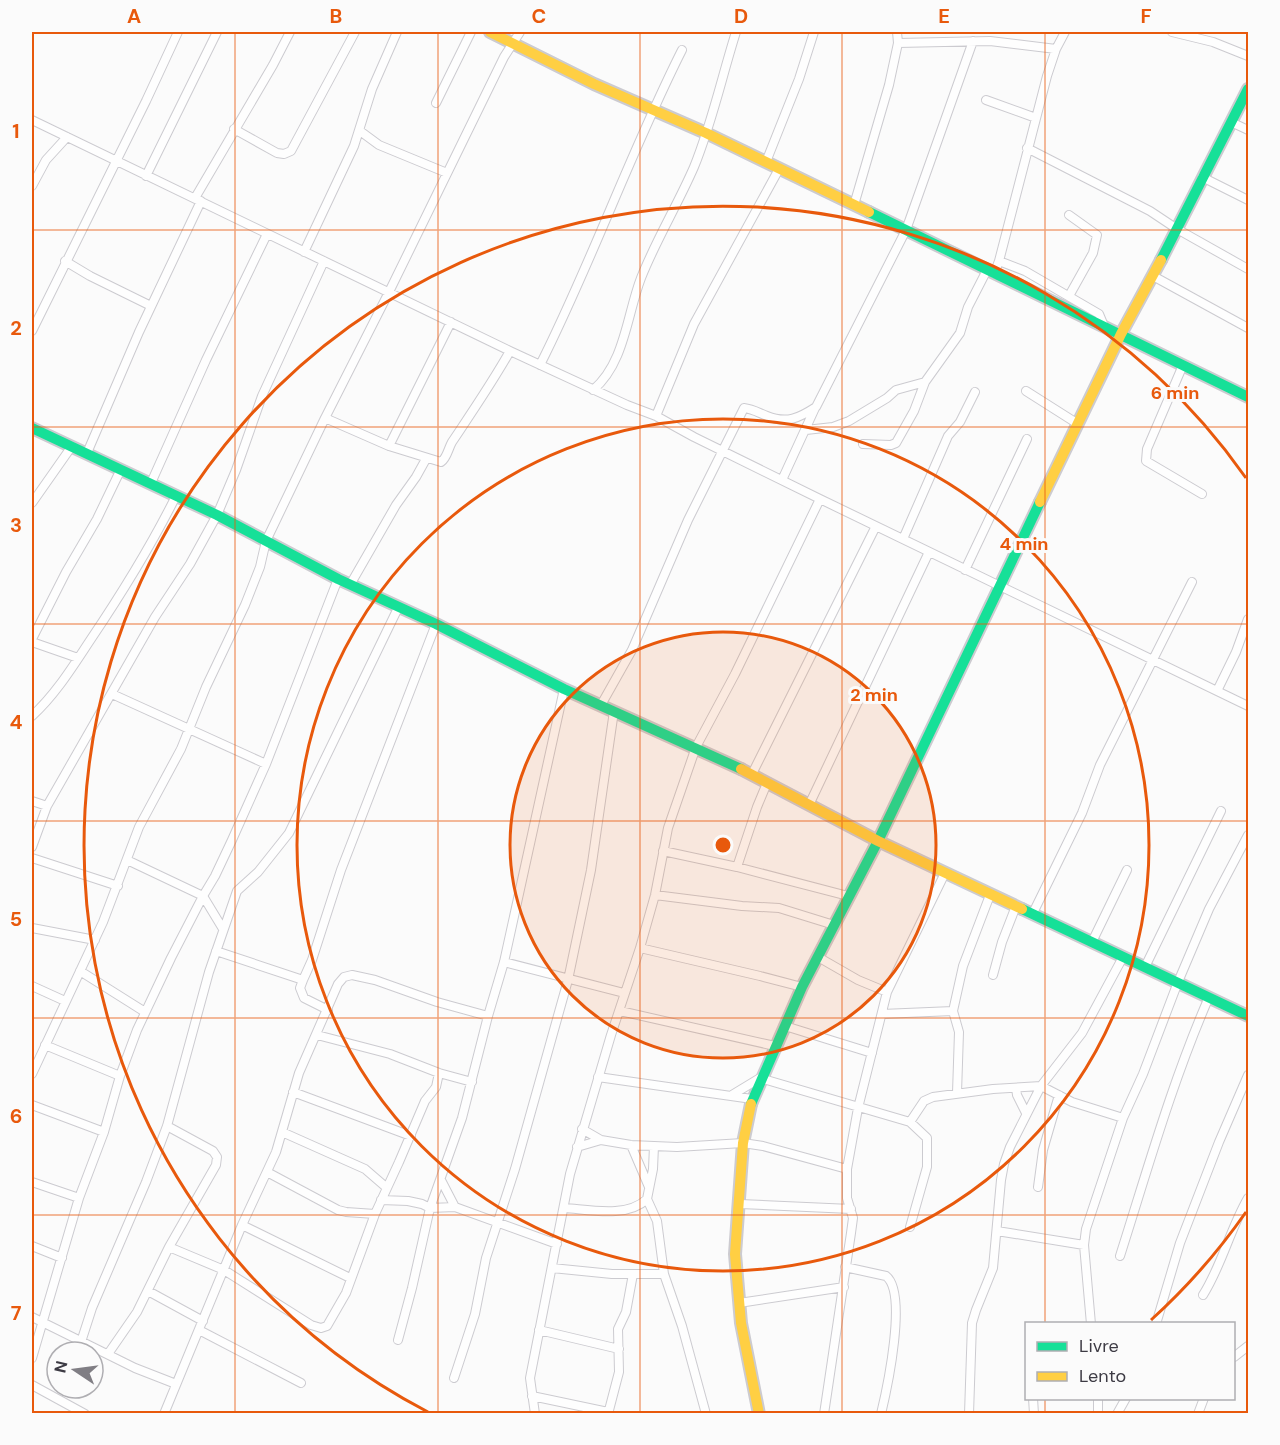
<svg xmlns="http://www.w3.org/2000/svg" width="1280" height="1445" font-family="'DM Sans',sans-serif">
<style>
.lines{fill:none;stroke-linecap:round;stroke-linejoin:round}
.street-casing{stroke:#cccbd0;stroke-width:10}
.fast-casing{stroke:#cccbd0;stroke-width:14}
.slow-casing{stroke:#cccbd0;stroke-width:14}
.street{stroke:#fefefe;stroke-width:8}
.fast{stroke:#16e098;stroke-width:10}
.slow{stroke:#ffcf43;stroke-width:10}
.grid{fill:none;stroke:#e8590c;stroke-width:1.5;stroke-opacity:0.55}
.ring{fill:none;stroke:#e8590c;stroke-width:3}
.centre{fill:#e8590c;stroke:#fbfbfb;stroke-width:3}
.ring-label{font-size:18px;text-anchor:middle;font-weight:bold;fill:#e8590c;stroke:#fbfbfb;stroke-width:6;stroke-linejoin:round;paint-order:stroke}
.neatline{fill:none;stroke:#e8590c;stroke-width:2}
.grid-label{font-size:20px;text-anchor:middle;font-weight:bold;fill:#e8590c}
</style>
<rect width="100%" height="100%" fill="#fbfbfb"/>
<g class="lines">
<defs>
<path id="street" d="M1172 32 1213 42 1248 56
M898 43 990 41 1056 49
M986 100 1036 118
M436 103 471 32
M32 120 510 351 627 405 656 416 694 437 820 499 1248 706
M1231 122 1248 130
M234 129 277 153 284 154 291 151 355 32
M360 131 379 145 447 173
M1027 148 1150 211 1177 229 1248 269
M766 162 799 79 814 32
M146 176 217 32
M1202 177 1248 200
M32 186 46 160 67 137
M195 198 273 65 290 32
M854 205 889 85 898 43 897 32
M1069 215 1097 235 1093 253 1069 296
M304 252 354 146 372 89 397 32
M65 261 90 276 151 306
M999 261 1025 271 1099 314 1104 326
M994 274 999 261 1047 76 1056 49 1065 32
M1153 276 1248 328
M32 331 146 101 178 32
M540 365C592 262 630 153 682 50
M1183 365 1147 449 1146 461 1202 494
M593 390C625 363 627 314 641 278 656 240 678 204 694 167 712 123 722 76 736 32
M1026 391 1078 424
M656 416 694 324 779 169
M325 418 389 446 441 462C447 458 448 449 452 442 472 412 492 383 510 351
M806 430 833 427 849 421 887 398 896 390 925 382 960 333 968 307 987 270
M863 444 891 445 896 443 914 411 925 382
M389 446 451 322
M87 453 139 332 201 201
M782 480 815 408
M151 483 206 360 267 234
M32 503 72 446
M903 539 948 436 960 422 975 392
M965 570 1027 439
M350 585 396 505 416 477 426 459
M32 639 66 572 97 519 121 469
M32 642 78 658
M1217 691 1236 652 1248 619
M112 694 266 764
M601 705 632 650 688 520 744 408C753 409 759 413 767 416 787 424 799 418 816 407L906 230 973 41
M32 716C56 694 73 666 91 639 122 593 151 546 176 496
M752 774 876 526
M32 801 47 806 32 847
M809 805 929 552
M47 806 155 617 190 564 217 515 236 470 262 396 324 261
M663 851 737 867 848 896
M32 858 118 886
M127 860 203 896 223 929
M737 867 757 807 767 783
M655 895 742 906 779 908 834 925
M1033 913 1082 813 1100 765 1192 582
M32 928 95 940
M1092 942 1127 870
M640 948 760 976 802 987
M216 951 303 980
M818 957 858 980 887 992
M504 962 624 993
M1145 967 1221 811
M80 971 145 1012
M993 975 1002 942 1016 906
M32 986 65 1001
M328 1010 304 998 300 988 303 980 312 960 341 870 436 624
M620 1011 775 1046
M882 1014 953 1011
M785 1026 872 1053
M317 1035 390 1054 439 1073 472 1082
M45 1045 120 1076
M32 1074 103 922 139 827 181 749 206 687 245 605 260 567 266 541 325 418 389 292 504 57 520 32
M598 1077 752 1099
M1016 1088 1017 1095 1026 1113
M293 1092 411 1136
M957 1093 959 1032 953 1011 963 966 990 895
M732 1095 760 1078 910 1122 924 1101 933 1097 993 1089 1041 1086 1072 1102 1123 1118
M32 1105 104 1132
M582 1129 601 1140 631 1145 677 1147 743 1143 763 1146 847 1169
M282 1132 365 1169 387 1188
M631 1145 649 1187
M654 1146 653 1169 647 1199 657 1221 664 1274 682 1326 706 1414
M577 1147 601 1140
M267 1172 338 1210 346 1212 375 1214
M441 1180 455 1207
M32 1182 79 1198
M1038 1187 1043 1150 1059 1095
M381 1200 408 1201 422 1204 430 1208 455 1207 557 1244
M740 1204 851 1209
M565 1208C591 1210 627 1218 647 1199
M242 1225 350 1278
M910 1227 927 1167V1138L910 1122
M997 1231 1084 1245
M32 1246 62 1258
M169 1247 224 1270 311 1325 321 1328 327 1326 346 1293 375 1214 399 1162 425 1101 436 1087 439 1073
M1120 1256C1148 1168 1172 1082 1209 997
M845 1267 886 1276C908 1293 887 1389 881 1414
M552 1268 612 1274H664
M148 1291 203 1321
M1203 1295C1222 1265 1230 1229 1248 1198
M739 1303 844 1287
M32 1317 135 1368 176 1384
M1091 1324 1084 1245 1086 1229 1123 1118 1143 1074 1178 982 1209 909 1248 835
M1156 1324 1180 1243 1219 1142 1248 1075
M199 1330 301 1383
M539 1330 619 1349
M398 1340 412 1288 430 1208 462 1118 488 1016 504 962 564 689
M81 1342 92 1308 146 1182 167 1126 209 972 237 891 258 872 289 833 398 608
M108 1354 137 1312 169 1247 216 1165 217 1157 213 1151 167 1126
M1234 1357 1248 1346
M32 1358 79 1198 104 1132 120 1076 137 1030 171 958 203 896 215 876 232 840 266 764 338 579
M454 1378 475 1314 486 1258 515 1169 568 980 591 870 614 711
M32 1385 85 1414
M532 1396 608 1412
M1033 1398 1034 1414
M164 1414 242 1225 276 1152 299 1073 338 984 344 977 352 975 375 980 437 1002 488 1016
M535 1414 530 1378 570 1174 611 1035 640 948 655 895 668 828 696 747 735 674 820 499
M608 1414 619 1372 618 1329 626 1312 633 1274
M824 1414 851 1233 853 1218 847 1198V1169L858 1108 887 992 945 873
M969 1414 972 1323 976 1310 993 1268 1001 1180 1004 1164 1010 1147 1041 1086 1082 1033 1123 957
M1098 1414V1398
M1117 1414 1126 1398
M1198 1414 1204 1398"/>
<path id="fast" d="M869 212 1248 397
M1161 260 1248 89
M32 428 217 515 338 579 436 624 564 689 741 769
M1022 909 1248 1016
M751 1104 802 987 878 841 1040 502"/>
<path id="slow" d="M490 32 594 84 706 133 869 212
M1040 502 1121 334 1161 260
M741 769 878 841 1022 909
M751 1104 743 1143 735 1254 741 1323 759 1414"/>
</defs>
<!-- street casing -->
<use href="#street" class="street-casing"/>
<!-- fast casing -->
<use href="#fast" class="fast-casing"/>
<!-- slow casing -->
<use href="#slow" class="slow-casing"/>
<!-- street -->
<use href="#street" class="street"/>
<!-- fast -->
<use href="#fast" class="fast"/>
<!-- slow -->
<use href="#slow" class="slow"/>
</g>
<!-- grid -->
<path class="grid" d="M235 32V1414M438 32V1414M640 32V1414M842 32V1414M1045 32V1324M32 230H1248M32 427H1248M32 624H1248M32 821H1248M32 1018H1248M32 1215H1248M1045 1398V1414"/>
<!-- distance rings -->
<circle cx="723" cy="845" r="213" fill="#e8590c" fill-opacity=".12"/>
<g class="ring">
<circle cx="723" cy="845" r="213"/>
<circle cx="723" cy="845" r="426"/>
<path d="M1246 1212A639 639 0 0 1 1151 1320M428 1412A639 639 0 1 1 1246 478"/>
</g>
<circle cx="723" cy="845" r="9" class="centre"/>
<g class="ring-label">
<text x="1175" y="399">6 min</text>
<text x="1024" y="550">4 min</text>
<text x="874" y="701">2 min</text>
</g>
<!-- border -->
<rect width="1280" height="1445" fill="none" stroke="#fbfbfb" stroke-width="66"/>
<!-- legend -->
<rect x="1025" y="1322" width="210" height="78" fill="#fbfbfb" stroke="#afaeb2" stroke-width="1.5"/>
<rect x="1037" y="1342" width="30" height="9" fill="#16e098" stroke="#afaeb2" stroke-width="1.5"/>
<text x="1079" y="1352" font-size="18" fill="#3d3b44">Livre</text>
<rect x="1037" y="1372" width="30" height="9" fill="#ffcf43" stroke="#afaeb2" stroke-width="1.5"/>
<text x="1079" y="1382" font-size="18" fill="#3d3b44">Lento</text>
<!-- north arrow -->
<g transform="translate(75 1370) rotate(283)"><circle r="28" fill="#fbfbfb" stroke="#afaeb2" stroke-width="1.5"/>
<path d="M0-4.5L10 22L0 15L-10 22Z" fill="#807e84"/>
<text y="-9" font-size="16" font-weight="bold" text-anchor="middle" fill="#3d3b44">N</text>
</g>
<rect x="33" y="33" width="1214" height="1379" class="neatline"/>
<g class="grid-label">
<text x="134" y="23">A</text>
<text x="336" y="23">B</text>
<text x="539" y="23">C</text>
<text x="741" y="23">D</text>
<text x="944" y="23">E</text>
<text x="1146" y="23">F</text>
<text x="16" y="138">1</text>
<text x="16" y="335">2</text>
<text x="16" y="532">3</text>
<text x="16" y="729">4</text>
<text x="16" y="926">5</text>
<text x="16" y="1123">6</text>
<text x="16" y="1320">7</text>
</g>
</svg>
